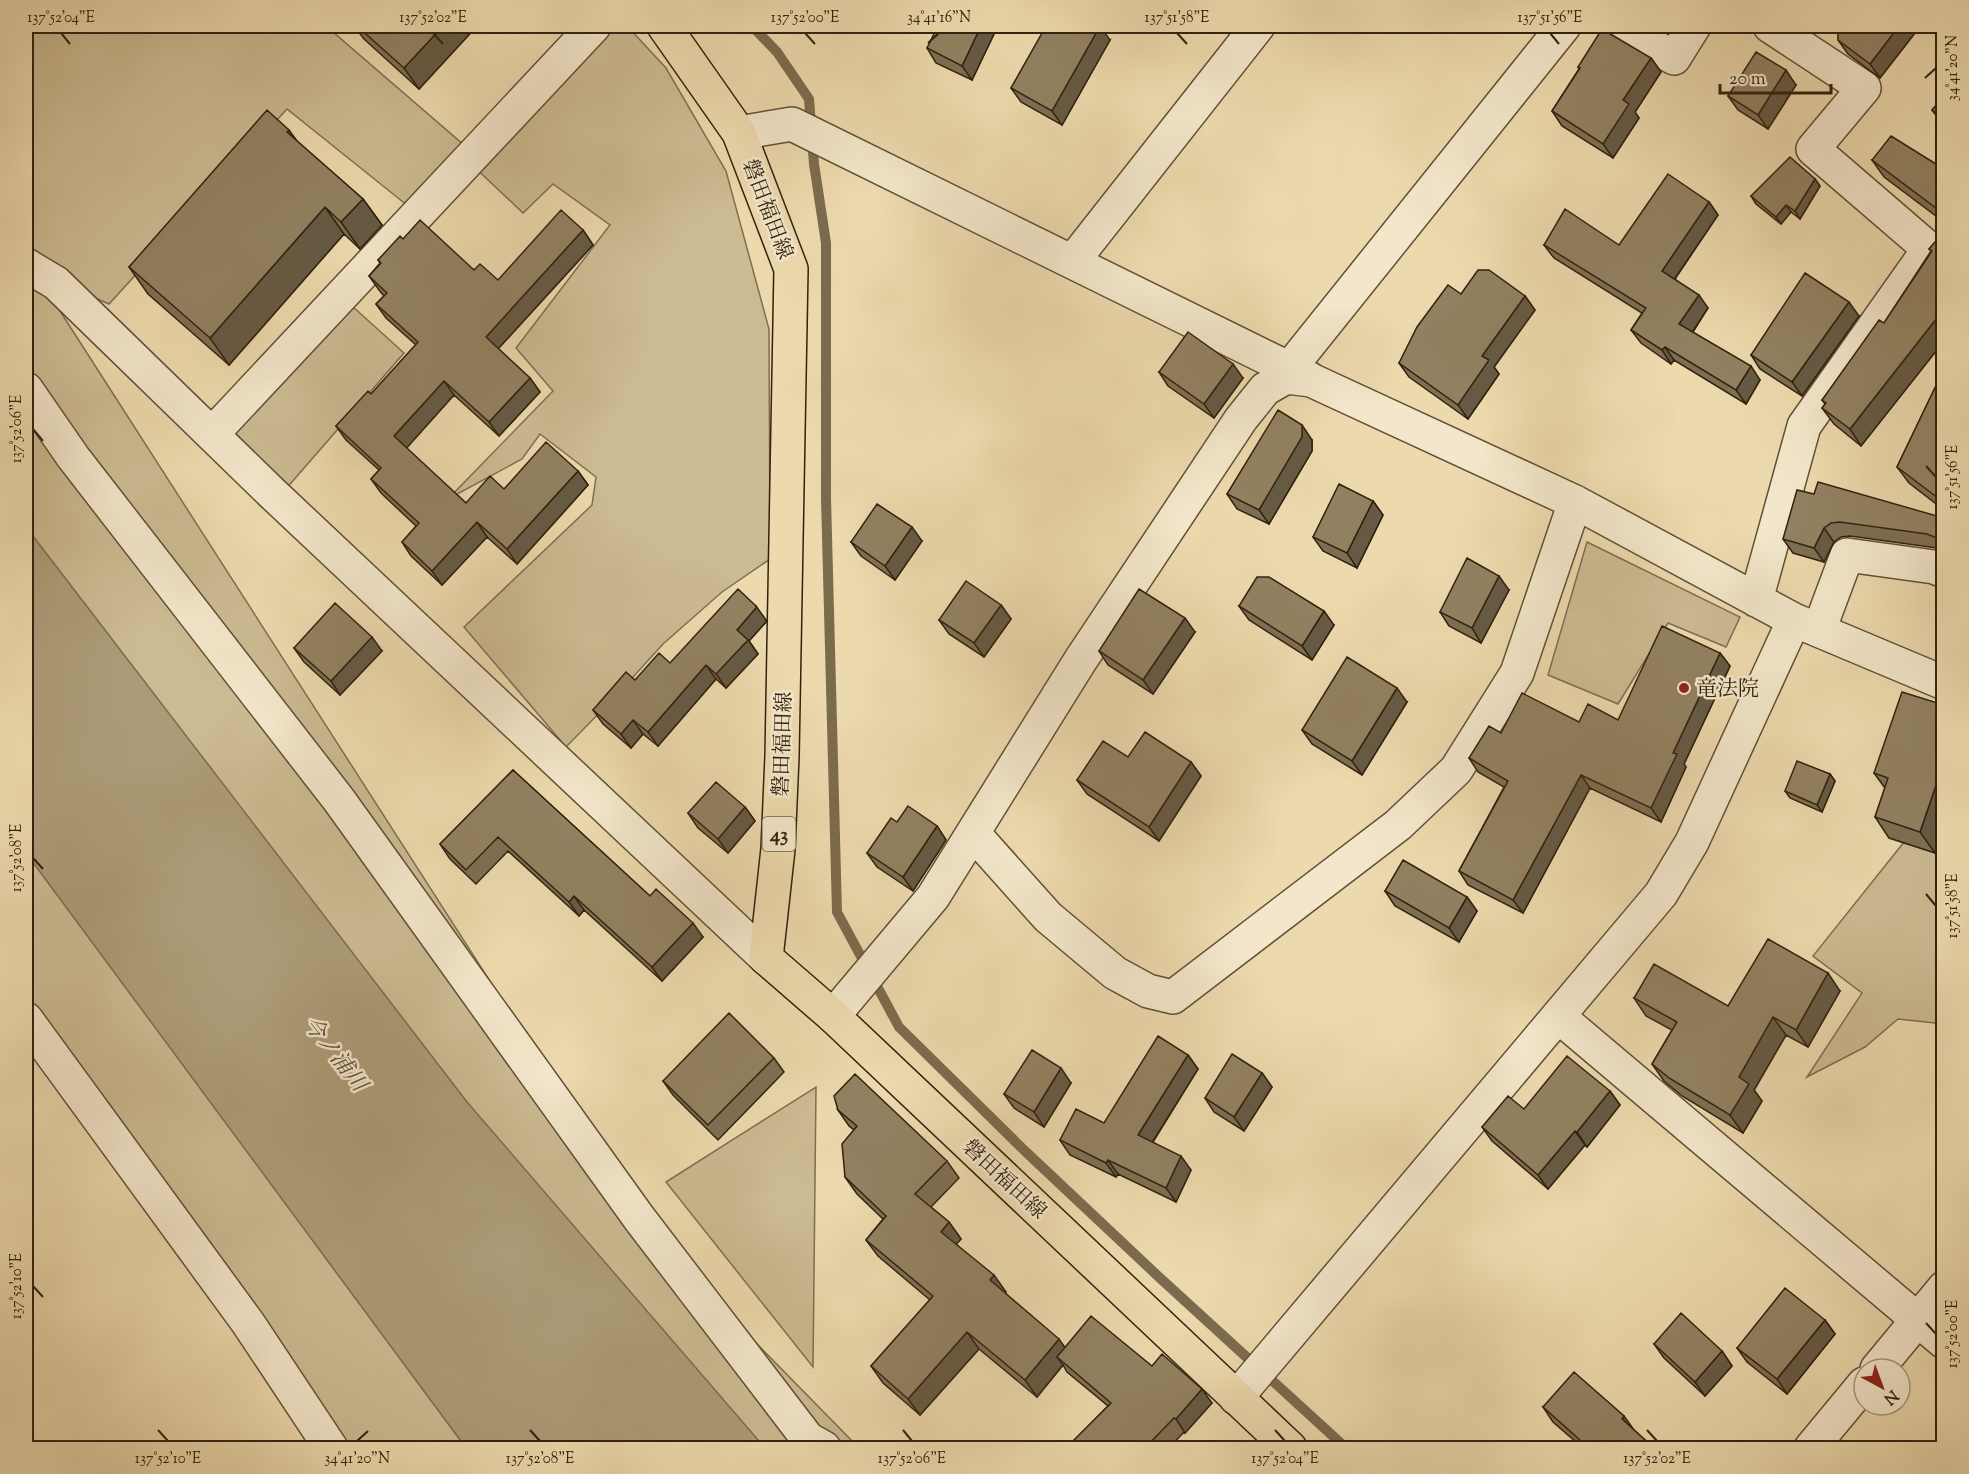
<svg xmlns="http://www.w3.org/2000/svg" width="1969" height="1474" font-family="'Sorts Mill Goudy','Noto Serif JP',serif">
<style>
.green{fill:#ccba92;stroke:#7e6e50;stroke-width:1.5}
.water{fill:#ac9b77;stroke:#7b6b4d;stroke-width:1.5}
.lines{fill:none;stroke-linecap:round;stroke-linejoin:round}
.stream{stroke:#7b6b4d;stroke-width:10}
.minor-casing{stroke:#605036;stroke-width:36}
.tertiary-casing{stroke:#605036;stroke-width:36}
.primary-casing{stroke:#31220f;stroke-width:36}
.minor{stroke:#f3e6ca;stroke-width:33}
.tertiary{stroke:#f3e6ca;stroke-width:33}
.primary{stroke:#ecd9ad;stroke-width:33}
.wall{fill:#7e6f53;stroke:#31220f;stroke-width:1.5}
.shaded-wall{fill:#665a44;stroke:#31220f;stroke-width:1.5}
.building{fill:#928161;stroke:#31220f;stroke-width:1.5}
.ticks{fill:none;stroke:#31220f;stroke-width:2}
.poi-dot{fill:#8f2418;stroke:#f3e6ca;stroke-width:2}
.labels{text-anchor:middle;stroke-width:5;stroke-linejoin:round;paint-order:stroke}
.shield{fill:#f3e6ca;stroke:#6b5d47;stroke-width:1.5}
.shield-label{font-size:20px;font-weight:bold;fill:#31220f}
.street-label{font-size:21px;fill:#31220f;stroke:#f3e6ca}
.poi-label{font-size:21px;fill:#31220f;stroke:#f3e6ca;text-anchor:start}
.water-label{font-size:22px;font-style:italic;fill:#5c4c33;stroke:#f3e6ca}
.neatline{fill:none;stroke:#31220f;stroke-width:2}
.ticks-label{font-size:15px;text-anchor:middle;fill:#31220f}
</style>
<rect width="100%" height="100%" fill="#ecd9ad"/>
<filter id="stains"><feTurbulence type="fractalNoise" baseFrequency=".00333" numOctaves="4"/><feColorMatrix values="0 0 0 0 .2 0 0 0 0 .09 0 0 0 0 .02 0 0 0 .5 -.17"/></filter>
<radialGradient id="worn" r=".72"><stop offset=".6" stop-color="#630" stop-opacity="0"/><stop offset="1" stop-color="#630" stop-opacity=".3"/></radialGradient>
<!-- green -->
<path class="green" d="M26 26H326L465 146 418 214 287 109 109 304 40 274 26 253Z
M611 26H627L666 68 726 171 769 329 770 559 722 592 663 644 614 698 566 747 464 627 592 505 596 477 540 434 522 459 448 499 553 391 516 348 610 225 553 184 523 213 467 160Z
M26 258 658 1243 859 1448H330L26 1024Z
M341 296 404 353 278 498 218 427Z
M1587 542 1740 617 1726 647 1668 623 1618 704 1548 675Z
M1924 817 1943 825V1016L1935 1023 1898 1019 1865 1047 1807 1077 1862 993 1813 956Z
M816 1087 813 1367 666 1182Z"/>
<!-- water -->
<path class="water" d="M26 527 467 1102 765 1448H466L26 853Z"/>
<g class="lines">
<!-- stream -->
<path class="stream" d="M752 26 777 52 809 99 814 164 826 243V498L837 912 899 1027 1026 1152 1160 1278 1346 1448"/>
<defs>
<path id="minor" d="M1619 26 1674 58 1694 26
M739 133 792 124 1310 379
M1073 261 1258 26
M1289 369 1564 26
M26 389 73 457 339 800 639 1218 808 1439 824 1448
M212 434 594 26
M1756 600 1804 426 1929 249 1813 149 1864 88 1770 26
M1819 630 1847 555 1934 567 1944 571
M973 833 1048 917 1115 973 1148 991 1173 997 1398 825 1456 770 1517 673 1575 502
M833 1016 933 897 1080 661 1241 419 1265 389 1286 377 1311 380 1575 502 1794 620 1944 683
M1558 1016 1944 1342
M26 1019 248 1323 331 1448
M1236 1398 1661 894 1692 842 1794 620"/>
<path id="tertiary" d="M26 265 56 283 272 493 766 958
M1877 1369 1944 1288
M1811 1448 1864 1384"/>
<path id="primary" d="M664 26 739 133 791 269 782 756 778 849 766 958 833 1016 1290 1448"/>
</defs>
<!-- minor casing -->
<use href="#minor" class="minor-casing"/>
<!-- tertiary casing -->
<use href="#tertiary" class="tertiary-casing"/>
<!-- primary casing -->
<use href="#primary" class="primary-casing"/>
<!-- minor -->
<use href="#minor" class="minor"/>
<!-- tertiary -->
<use href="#tertiary" class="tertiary"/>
<!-- primary -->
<use href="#primary" class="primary"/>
</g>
<!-- wall -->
<path class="wall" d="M354 26H477L419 89 364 39Z
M1655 26H1669L1665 31Z
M1840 26H1915L1918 29 1880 78 1848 54 1838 40Z
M994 34 972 80 936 63 927 48Z
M1110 40 1062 125 1021 102 1011 88Z
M1651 58 1661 72 1635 112 1639 118 1613 158 1562 126 1552 111 1579 69 1578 67Z
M1796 85 1768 129 1738 110 1728 96Z
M1944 96V126L1932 110Z
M298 142 363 199 382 225 360 249 344 234 229 365 148 294 129 267Z
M1872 160 1944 169V222L1884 177Z
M1815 179 1820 186 1800 219 1791 212 1781 224 1756 204 1751 196Z
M1709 202 1718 215 1675 279 1708 308 1693 332 1760 380 1746 404 1674 360 1671 364 1641 343 1631 330 1642 313 1554 258 1544 245H1619Z
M583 230 593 245 498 349 530 378 540 392 499 436 454 395 406 448 466 503 504 489 578 471 588 485 517 564 487 537 442 585 411 556 402 542 416 526 381 493 371 479 379 470 346 440 336 426 371 394 416 345 386 318 376 304 384 296 379 290 369 276 380 263 378 260 403 239 498 280Z
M1944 232V341L1861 446 1834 424 1822 408 1825 404 1822 400 1884 323 1931 251 1929 249Z
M1461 294 1525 296 1535 310 1494 367 1499 374 1468 419 1409 377 1399 363Z
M1859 316 1802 396 1760 369 1751 355Z
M1944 369V510L1909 483 1897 467Z
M1159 372 1243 378 1214 418 1168 386Z
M1312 440V451L1269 524 1237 509 1227 494Z
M1814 494 1944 518V551L1937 548 1850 536 1841 537 1834 542 1824 562 1793 553 1783 539Z
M1373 501 1383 515 1357 568 1323 551 1313 537Z
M922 541 895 580 861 556 851 542Z
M1509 590 1481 643 1449 626 1440 612Z
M1001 605 1011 619 984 657 949 634 939 620Z
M1239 606 1334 625 1312 660 1249 620Z
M766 620V622L749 641 758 654 726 688 716 679 658 746 643 734 631 748 603 724 593 710 635 680Z
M1195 632 1153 694 1108 665 1099 651Z
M294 648 382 651 340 695 304 662Z
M1720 653 1730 666 1684 764 1686 767 1661 822 1590 788 1523 913 1468 885 1459 871 1504 787 1478 772 1469 758 1501 733 1579 722 1618 720Z
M1407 702 1362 775 1312 744 1302 730Z
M1944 705V826L1935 853 1889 838 1875 817 1885 788 1874 773Z
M1128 757 1191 762 1201 776 1159 841 1087 794 1077 780Z
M513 770 650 896 703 937 662 981 584 910 579 916 508 851 476 884 450 859 440 844Z
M1830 774 1835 781 1822 812 1790 798 1785 791Z
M745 807 755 821 728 853 698 828 688 813Z
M897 822 937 826 946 840 913 891 877 867 867 853Z
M1385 891 1467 897 1477 911 1459 942 1395 906Z
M1840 991 1808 1047 1786 1035 1754 1090 1762 1101 1743 1133 1682 1096 1664 1081 1652 1064 1672 1030 1646 1016 1634 998 1728 1006Z
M1188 1055 1198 1069 1153 1142 1191 1170 1176 1202 1118 1174 1116 1177 1070 1155 1060 1140 1104 1123Z
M774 1058 784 1072 718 1140 673 1095 663 1081Z
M1262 1073 1272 1087 1244 1131 1214 1112 1205 1098Z
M1071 1083 1044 1127 1014 1108 1004 1094Z
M1610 1091 1620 1105 1587 1147 1585 1145 1548 1189 1492 1141 1482 1127 1524 1109Z
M838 1110 947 1161 959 1178 931 1207 949 1222 961 1239 956 1244 1006 1292 1005 1293 1065 1348 1152 1366 1212 1403 1185 1433 1184 1432 1168 1449H1066L1108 1406 1067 1372 1063 1365 1037 1397 979 1349 920 1415 883 1383 871 1366 930 1300 878 1256 866 1240 883 1219 857 1194 845 1177 854 1130 849 1126Z
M1825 1320 1835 1334 1787 1394 1747 1362 1737 1348Z
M1654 1344 1722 1351 1732 1366 1705 1396 1664 1358Z
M1543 1407 1634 1430 1655 1449H1584L1553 1422Z"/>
<!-- shaded-wall -->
<path class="shaded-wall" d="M443 26H477L419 89 404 68Z
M981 26H988L994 34 972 80 962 66Z
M1100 26 1110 40 1062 125 1052 111Z
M1661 26H1669L1665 31Z
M1899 26H1915L1918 29 1880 78 1870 64Z
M1651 58 1661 72 1635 112 1639 118 1613 158 1603 144 1623 100Z
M1786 70 1796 85 1768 129 1758 115Z
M289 130 308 156 287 132Z
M1815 179 1820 186 1800 219 1795 211Z
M363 199 382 225 360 249 341 222Z
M1709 202 1718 215 1671 284 1662 271Z
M1786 205 1791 212 1781 224 1776 217Z
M325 207 344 234 229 365 210 338Z
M583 230 593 245 496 351 486 337Z
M1699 295 1708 308 1689 337 1679 324Z
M1525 296 1535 310 1494 367 1499 374 1468 419 1458 405 1482 356Z
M1849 302 1859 316 1802 396 1792 382Z
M1944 309V341L1861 446 1850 429Z
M1665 347 1674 360 1671 364 1662 350Z
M1233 364 1243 378 1214 418 1204 404Z
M1751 366 1760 380 1746 404 1736 390Z
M530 378 540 392 499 436 489 422Z
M444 381 454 395 404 451 394 436Z
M1302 425 1312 440V451L1269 524 1259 510Z
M578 471 588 485 517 564 507 549Z
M1944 487V507L1938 498Z
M1373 501 1383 515 1357 568 1347 553Z
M477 522 487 537 442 585 432 571Z
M912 527 922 541 895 580 885 566Z
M1824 528 1834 542 1824 562 1814 548Z
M1499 576 1509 590 1481 643 1472 628Z
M1001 605 1011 619 984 657 974 643Z
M756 606 766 620V622L749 641 758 654 726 688 716 674 737 630Z
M1324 611 1334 625 1312 660 1302 646Z
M1185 618 1195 632 1153 694 1143 680Z
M372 637 382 651 340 695 331 681Z
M1720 653 1730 666 1684 764 1686 767 1661 822 1651 808 1673 753Z
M706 665 716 679 658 746 648 732Z
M1397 688 1407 702 1362 775 1352 761Z
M633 720 643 734 631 748 621 734Z
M1191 762 1201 776 1159 841 1149 827Z
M1944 762V826L1935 853 1920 832Z
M1830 774 1835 781 1822 812 1817 805Z
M1581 775 1590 788 1523 913 1513 900Z
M745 807 755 821 728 853 718 839Z
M937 826 946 840 913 891 903 877Z
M574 896 584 910 579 916 569 902Z
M1467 897 1477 911 1459 942 1449 928Z
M693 923 703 937 662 981 652 967Z
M1828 973 1840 991 1808 1047 1796 1030Z
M1773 1017 1786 1035 1754 1090 1762 1101 1743 1133 1730 1115 1739 1077Z
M1188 1055 1198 1069 1148 1149 1138 1135Z
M1061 1068 1071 1083 1044 1127 1034 1112Z
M1262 1073 1272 1087 1244 1131 1234 1117Z
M1610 1091 1620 1105 1587 1147 1577 1132Z
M1575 1131 1585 1145 1548 1189 1538 1175Z
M1181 1156 1191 1170 1176 1202 1166 1188Z
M1108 1160 1118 1174 1116 1177 1106 1163Z
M949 1222 961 1239 953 1248 941 1232Z
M994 1275 1006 1292 1002 1297 990 1280Z
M1825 1320 1835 1334 1787 1394 1777 1379Z
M967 1332 979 1349 920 1415 908 1399Z
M1059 1339 1071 1356 1057 1357 1063 1365 1037 1397 1025 1380Z
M1722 1351 1732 1366 1705 1396 1695 1382Z
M1202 1389 1212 1403 1185 1433 1176 1419Z
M1624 1416 1634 1430 1622 1419Z"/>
<!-- building -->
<path class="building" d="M357 26H443L404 68Z
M938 26H981L962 66 927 48Z
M1046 26H1100L1052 111 1011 88Z
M1840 26H1899L1870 64 1838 40V28Z
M1602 29 1651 58 1623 100 1629 104 1603 144 1552 111 1580 68 1578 67Z
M1756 52 1786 70 1758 115 1728 96Z
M1944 96V118L1932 110Z
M267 110 289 130 287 132 363 199 341 222 325 207 210 338 129 267Z
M1891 136 1944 169V214L1872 160Z
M1790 157 1815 179 1795 211 1786 205 1776 217 1751 196Z
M1668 174 1709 202 1662 271 1699 295 1679 324 1751 366 1736 390 1665 347 1662 350 1631 330 1646 308 1544 245 1565 209 1619 245Z
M561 210 583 230 486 337 530 378 489 422 444 381 394 436 466 503 490 476 504 489 546 442 578 471 507 549 477 522 432 571 402 542 419 523 371 479 381 468 336 426 368 391 371 394 418 342 376 304 387 293 369 276 381 263 378 260 400 236 403 239 420 220 474 270 480 264 498 280Z
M1944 232V309L1850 429 1822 408 1826 403 1822 400 1879 320 1884 323 1932 251 1929 249Z
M1478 270H1489L1525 296 1482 356 1489 360 1458 405 1399 363 1417 327 1448 285 1461 294Z
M1805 273 1849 302 1792 382 1751 355Z
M1188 332 1233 364 1204 404 1159 372Z
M1944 369V487L1938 498 1897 467Z
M1278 410 1302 425V437L1259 510 1227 494Z
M1818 482 1944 518V541L1927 534 1840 522 1831 523 1824 528 1814 548 1783 539 1797 490 1814 494Z
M1339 484 1373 501 1347 553 1313 537Z
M877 504 912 527 885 566 851 542Z
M1467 558 1499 576 1472 628 1440 612Z
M1257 577H1269L1324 611 1302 646 1239 606Z
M966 581 1001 605 974 643 939 620Z
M738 589 756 606V608L737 630 748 640 716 674 706 665 648 732 633 720 621 734 593 710 626 672 635 680 659 653 670 663Z
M1139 589 1185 618 1143 680 1099 651Z
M335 603 372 637 331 681 294 648Z
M1662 626 1720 653 1673 753 1677 754 1651 808 1581 775 1513 900 1459 871 1508 781 1469 758 1489 726 1501 733 1522 693 1579 722 1588 704 1618 720Z
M1347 657 1397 688 1352 761 1302 730Z
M1902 692 1944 705V762L1920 832 1875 817 1888 778 1874 773Z
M1145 732 1191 762 1149 827 1077 780 1103 741 1128 757Z
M1797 761 1830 774 1817 805 1785 791Z
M513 770 650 896 656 889 693 923 652 967 574 896 569 902 498 837 466 870 440 844Z
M716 782 745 807 718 839 688 813Z
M908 806 937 826 903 877 867 853 891 818 897 822Z
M1403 860 1467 897 1449 928 1385 891Z
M1768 939 1828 973 1796 1030 1773 1017 1739 1077 1749 1084 1730 1115 1669 1078 1652 1064 1677 1022 1634 998 1654 964 1728 1006Z
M729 1013 774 1058 708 1125 663 1081Z
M1158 1036 1188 1055 1138 1135 1181 1156 1166 1188 1108 1160 1106 1163 1060 1140 1076 1109 1104 1123Z
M1032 1050 1061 1068 1034 1112 1004 1094Z
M1232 1054 1262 1073 1234 1117 1205 1098Z
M1567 1056 1610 1091 1577 1132 1575 1131 1538 1175 1482 1127 1508 1096 1524 1109Z
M855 1074 947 1161 915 1194 949 1222 941 1232 994 1275 990 1280 1059 1339 1025 1380 967 1332 908 1399 871 1366 933 1296 866 1240 886 1216 845 1177 842 1144 857 1126 838 1110 834 1096Z
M1785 1288 1825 1320 1777 1379 1737 1348Z
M1681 1313 1722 1351 1695 1382 1654 1344Z
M1091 1316 1152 1366 1162 1354 1202 1389 1176 1419 1174 1418 1144 1449 1066 1448 1111 1403 1057 1357Z
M1574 1372 1624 1416 1622 1419 1655 1449H1590L1543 1407Z"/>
<!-- ticks -->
<path class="ticks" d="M61 33 70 44M433 33 443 44M805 33 815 44M1177 33 1187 44M1550 33 1559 44M928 43 939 33M1925 78 1936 68M33 429 43 441M1926 466 1936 477M33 858 43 869M1926 894 1936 906M33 1286 43 1297M1926 1323 1936 1334M158 1430 168 1441M530 1430 540 1441M903 1430 912 1441M1275 1430 1285 1441M1647 1430 1657 1441M357 1441 368 1431"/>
<!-- markers -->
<circle class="poi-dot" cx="1684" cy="688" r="6"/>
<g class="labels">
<!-- shield labels -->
<rect class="shield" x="762.5" y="817" width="33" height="34" rx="4.5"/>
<g class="shield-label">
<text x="779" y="841">43</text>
</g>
<!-- street labels -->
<g class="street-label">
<text transform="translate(768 209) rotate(69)" y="7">磐田福田線</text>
<text transform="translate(782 744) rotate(-88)" y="7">磐田福田線</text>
<text transform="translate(1005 1179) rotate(43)" y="7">磐田福田線</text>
</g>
<!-- poi labels -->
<g class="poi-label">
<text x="1696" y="695">竜法院</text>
</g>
<!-- water labels -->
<g class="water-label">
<text transform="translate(336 1053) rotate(52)" y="8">今ノ浦川</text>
</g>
</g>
<!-- margin -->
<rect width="1969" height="1474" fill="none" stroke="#ecd9ad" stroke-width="66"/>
<!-- north arrow -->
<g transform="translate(1882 1387) rotate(139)"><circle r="28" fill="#f3e6ca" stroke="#a5987f" stroke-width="1.5"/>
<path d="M0-4.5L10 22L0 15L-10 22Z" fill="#8f2418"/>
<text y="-9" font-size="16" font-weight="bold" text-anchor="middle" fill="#31220f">N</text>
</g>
<!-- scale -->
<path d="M1720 84v9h111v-9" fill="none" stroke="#31220f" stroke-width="3"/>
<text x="1729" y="84" font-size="18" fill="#31220f" stroke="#f3e6ca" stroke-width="4.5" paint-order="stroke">20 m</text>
<rect x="33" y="33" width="1903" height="1408" class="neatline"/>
<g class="ticks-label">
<text x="61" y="22">137°52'04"E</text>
<text x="433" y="22">137°52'02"E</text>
<text x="805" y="22">137°52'00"E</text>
<text x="939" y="22">34°41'16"N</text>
<text x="1177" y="22">137°51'58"E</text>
<text x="1550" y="22">137°51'56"E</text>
<text transform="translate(1952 68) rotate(-90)" y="5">34°41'20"N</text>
<text transform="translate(16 429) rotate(-90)" y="5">137°52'06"E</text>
<text transform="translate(1952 477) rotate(-90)" y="5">137°51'56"E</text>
<text transform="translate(16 858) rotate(-90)" y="5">137°52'08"E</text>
<text transform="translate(1952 906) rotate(-90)" y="5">137°51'58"E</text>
<text transform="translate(16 1286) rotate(-90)" y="5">137°52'10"E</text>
<text transform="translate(1952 1334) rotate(-90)" y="5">137°52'00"E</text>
<text x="168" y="1463">137°52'10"E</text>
<text x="357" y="1463">34°41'20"N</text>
<text x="540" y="1463">137°52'08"E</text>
<text x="912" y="1463">137°52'06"E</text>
<text x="1285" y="1463">137°52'04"E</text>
<text x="1657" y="1463">137°52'02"E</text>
</g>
<rect width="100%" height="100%" filter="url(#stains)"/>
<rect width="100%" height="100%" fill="url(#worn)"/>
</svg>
